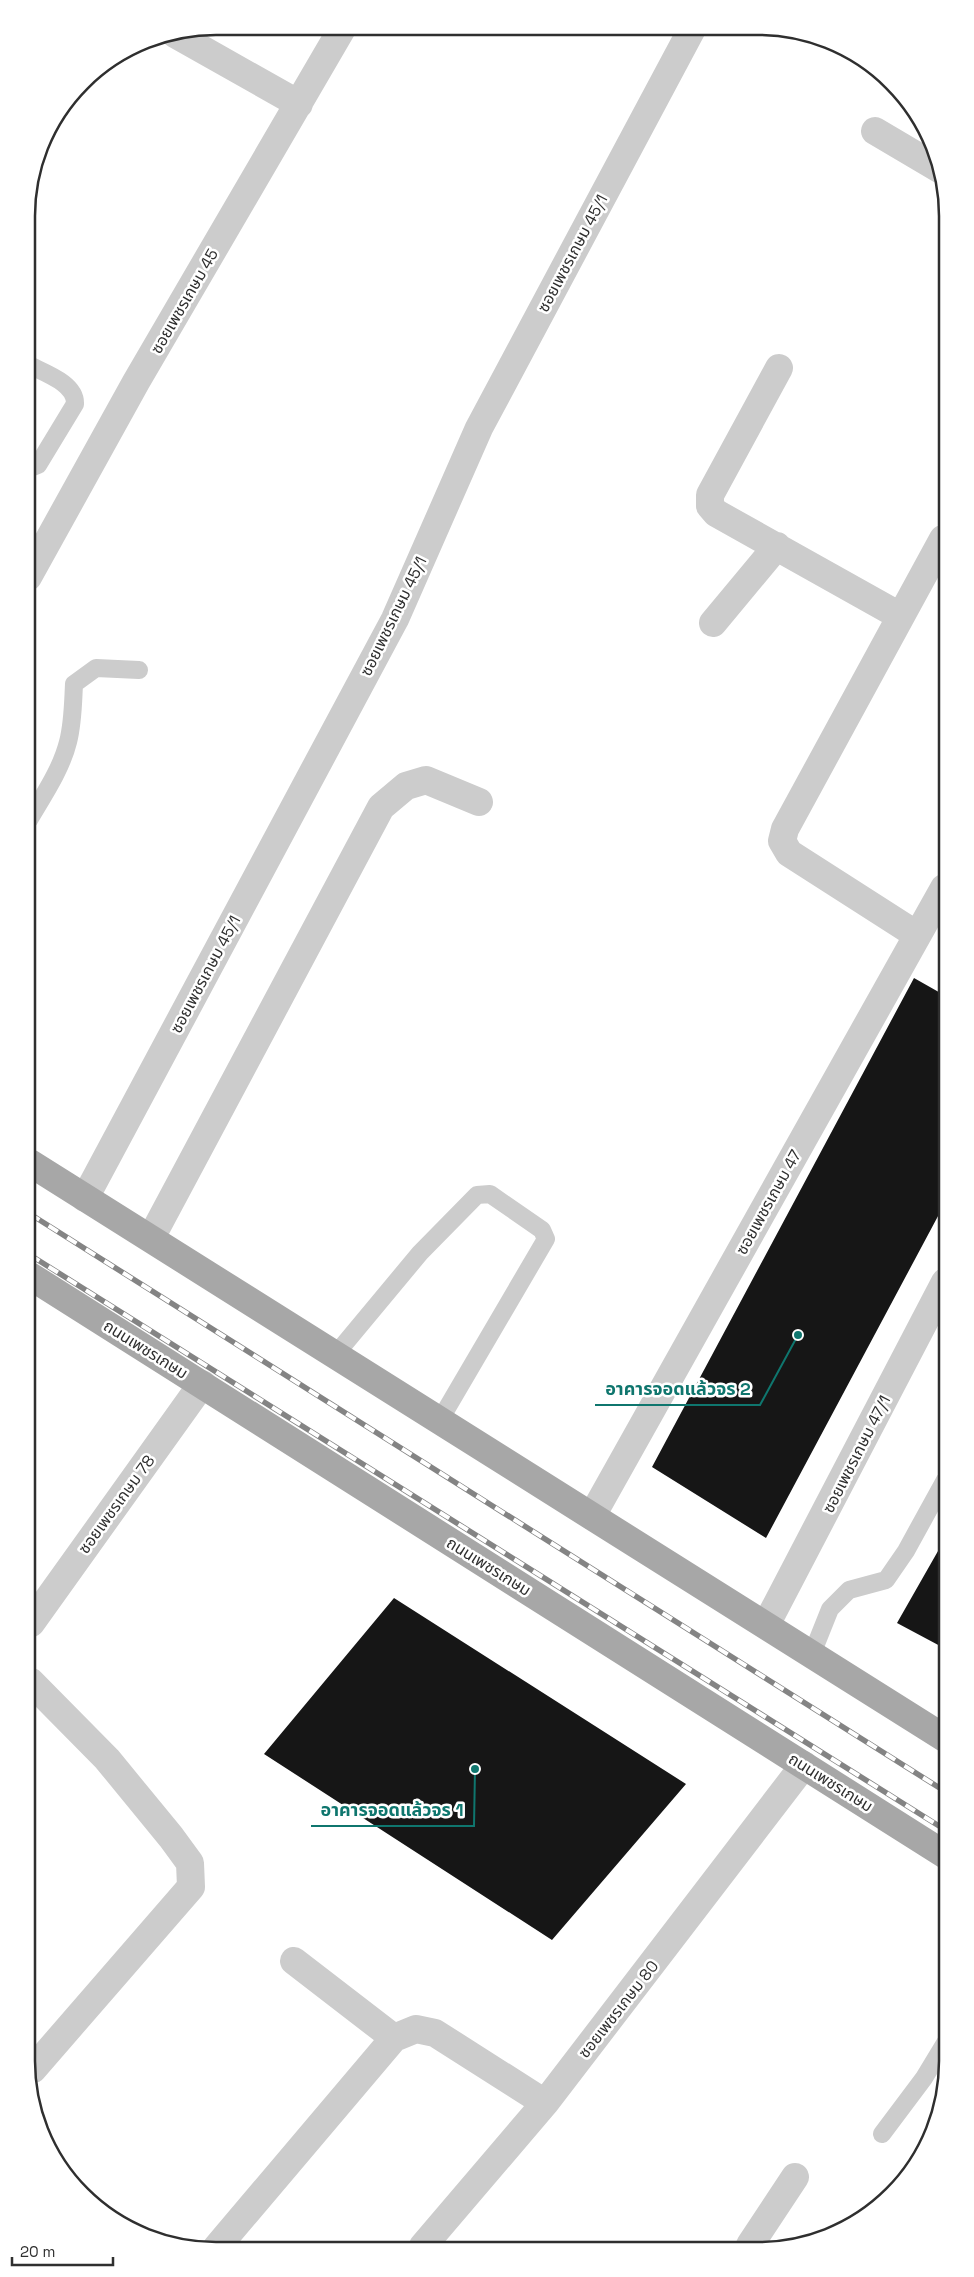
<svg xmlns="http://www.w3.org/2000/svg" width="974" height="2277" font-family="'Space Grotesk','Noto Sans Thai',sans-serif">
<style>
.building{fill:#161616}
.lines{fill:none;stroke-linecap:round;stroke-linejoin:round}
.service{stroke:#ccc;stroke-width:18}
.minor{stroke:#ccc;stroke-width:28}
.primary{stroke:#a7a7a7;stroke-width:28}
.rail-casing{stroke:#848484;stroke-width:5.5}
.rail{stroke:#fff;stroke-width:4;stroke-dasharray:11;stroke-linecap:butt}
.labels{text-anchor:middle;stroke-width:5;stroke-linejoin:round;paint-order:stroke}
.street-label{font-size:16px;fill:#2f2f2f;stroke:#fff}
.rim{fill:none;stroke:#2f2f2f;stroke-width:2.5}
.leader{fill:none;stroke:#0f766e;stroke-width:2}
.callout-dot{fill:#0f766e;stroke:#fff;stroke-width:2}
.callout-label{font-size:18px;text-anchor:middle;font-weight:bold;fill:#0f766e;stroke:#fff;stroke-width:5;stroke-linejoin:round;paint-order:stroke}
</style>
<rect width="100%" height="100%" fill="#fff"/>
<!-- building -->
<path class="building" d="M914 978 944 995 945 1203 766 1538 652 1467Z
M946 1537V1640L942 1647 897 1623Z
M394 1598 686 1784 552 1940 264 1754Z"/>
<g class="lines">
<!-- service -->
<path class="service" d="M27 364C44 373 76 383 75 404L38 465 28 469
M29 820C43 796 61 770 68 742 73 723 73 703 74 684L96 668 139 670
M336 1354 420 1253 477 1195 490 1194 542 1230 546 1239 440 1420
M812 1654 830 1609 849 1590 886 1580 906 1551 945 1480
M882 2134 924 2078 947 2040"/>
<!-- minor -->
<path class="minor" d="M175 34 299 104
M875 131 941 170
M779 368 710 495V506L716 513 900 616
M28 577 136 382 343 27
M713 623 777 546
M917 935 789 853 782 841 785 829 943 539
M85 1198 395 619 479 428 692 29
M151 1238 381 807 406 786 426 780 479 802
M592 1516 944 888
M31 1623 202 1384
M766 1625 945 1282
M31 1682 107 1759 171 1837 190 1863 191 1887 33 2069
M294 1961 394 2038
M750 2245 795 2177
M423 2246 545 2103 804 1765
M217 2247 394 2038 416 2029 435 2033 545 2103"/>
<!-- primary -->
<path class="primary" d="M30 1163 946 1739
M30 1276 947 1856"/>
<defs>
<path id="rail" d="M30 1214 946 1792
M30 1255 947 1831"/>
</defs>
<!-- rail casing -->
<use href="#rail" class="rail-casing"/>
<!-- rail -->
<use href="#rail" class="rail"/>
</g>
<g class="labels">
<!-- street labels -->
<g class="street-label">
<text transform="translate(572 253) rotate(-62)" y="6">ซอยเพชรเกษม 45/1</text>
<text transform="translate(184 301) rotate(-60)" y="6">ซอยเพชรเกษม 45</text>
<text transform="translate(393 616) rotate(-64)" y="6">ซอยเพชรเกษม 45/1</text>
<text transform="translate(205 974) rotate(-62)" y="6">ซอยเพชรเกษม 45/1</text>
<text transform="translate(768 1202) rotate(-61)" y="6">ซอยเพชรเกษม 47</text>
<text transform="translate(146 1349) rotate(32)" y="6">ถนนเพชรเกษม</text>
<text transform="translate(856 1454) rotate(-63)" y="6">ซอยเพชรเกษม 47/1</text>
<text transform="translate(116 1504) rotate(-54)" y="6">ซอยเพชรเกษม 78</text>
<text transform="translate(489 1566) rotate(32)" y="6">ถนนเพชรเกษม</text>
<text transform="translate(831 1782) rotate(32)" y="6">ถนนเพชรเกษม</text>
<text transform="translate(618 2009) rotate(-52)" y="6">ซอยเพชรเกษม 80</text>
</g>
</g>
<!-- crop -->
<path d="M0 0H974V2277H0ZM216 35H758A181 181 0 0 1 939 216V2061A181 181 0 0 1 758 2242H216A181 181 0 0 1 35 2061V216A181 181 0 0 1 216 35Z" fill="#fff" fill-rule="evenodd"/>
<path class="rim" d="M216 35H758A181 181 0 0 1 939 216V2061A181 181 0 0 1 758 2242H216A181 181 0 0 1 35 2061V216A181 181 0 0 1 216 35Z"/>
<!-- callouts -->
<path class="leader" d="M798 1335L760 1405H595M475 1769L474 1826H311"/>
<g class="callout-dot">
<circle cx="798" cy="1335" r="5"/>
<circle cx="475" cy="1769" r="5"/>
</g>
<g class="callout-label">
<text x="678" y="1395">อาคารจอดแล้วจร 2</text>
<text x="392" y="1816">อาคารจอดแล้วจร 1</text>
</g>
<!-- scale -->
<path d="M12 2257v8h101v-8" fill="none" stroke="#2f2f2f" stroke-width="2.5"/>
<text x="20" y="2257" font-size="15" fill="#2f2f2f" stroke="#ffffff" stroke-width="4" paint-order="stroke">20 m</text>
</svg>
